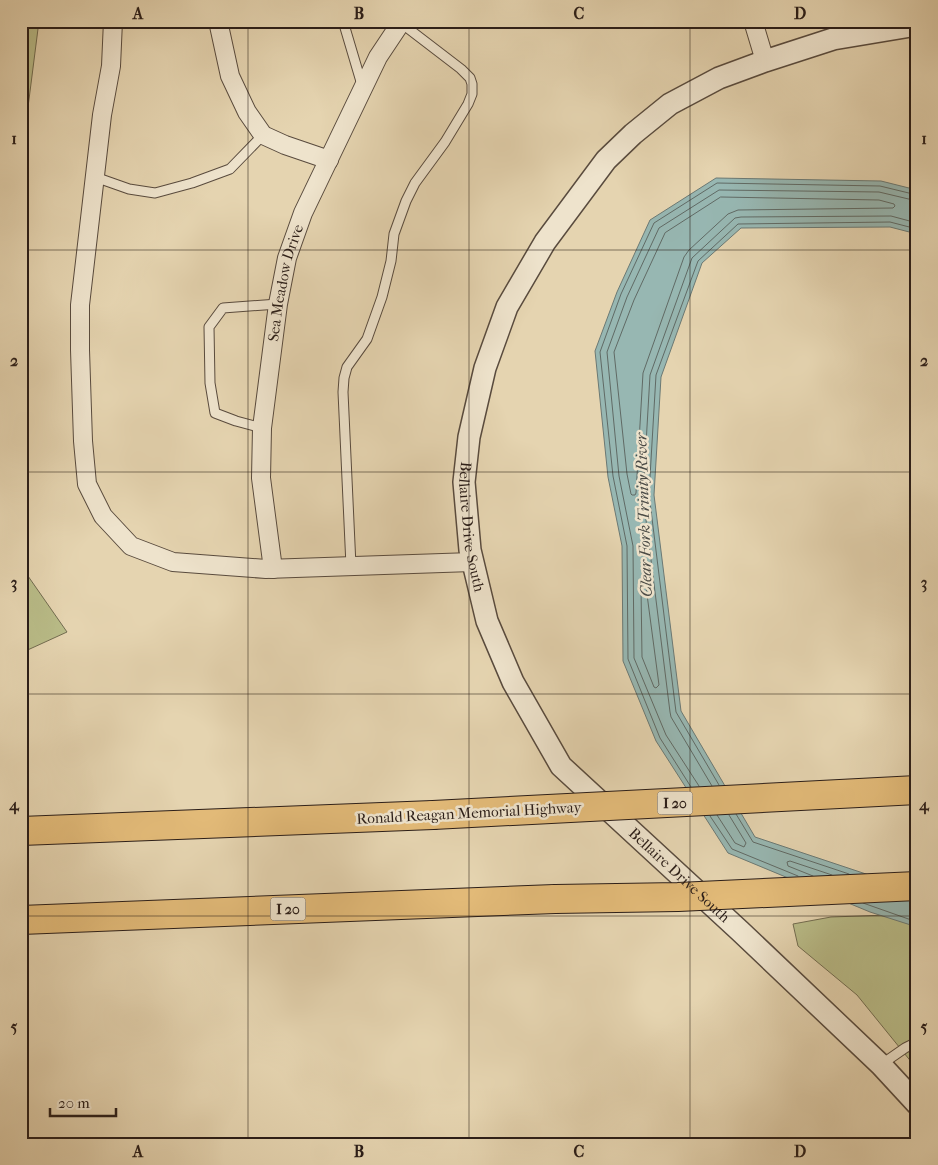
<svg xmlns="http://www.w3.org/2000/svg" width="938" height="1165" font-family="'IM FELL French Canon',serif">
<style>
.green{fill:#b9bc88;stroke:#726c50}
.water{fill:#97b7b2;stroke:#6b7974}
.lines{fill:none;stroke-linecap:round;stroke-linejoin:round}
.shore{stroke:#606a65;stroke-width:1}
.service-casing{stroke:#594b3e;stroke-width:11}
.minor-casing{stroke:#594b3e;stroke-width:20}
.tertiary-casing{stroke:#594b3e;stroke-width:24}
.motorway-casing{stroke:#2a1d18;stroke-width:30}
.service{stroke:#eee3cc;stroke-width:9}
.minor{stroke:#eee3cc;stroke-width:18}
.tertiary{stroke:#eee3cc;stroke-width:21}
.motorway{stroke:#e2ba78;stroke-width:28}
.motorway-bridge-casing{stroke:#2a1d18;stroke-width:30;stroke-linecap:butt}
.motorway-bridge{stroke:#e2ba78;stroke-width:28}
.grid{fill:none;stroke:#2a1d18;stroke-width:1;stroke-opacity:0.55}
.labels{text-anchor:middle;stroke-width:5;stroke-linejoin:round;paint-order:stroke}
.shield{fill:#eee3cc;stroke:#65584e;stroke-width:1}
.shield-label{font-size:14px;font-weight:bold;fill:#2a1d18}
.street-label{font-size:15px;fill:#2a1d18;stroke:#eee3cc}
.water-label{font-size:16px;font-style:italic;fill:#4b4b46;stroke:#eee3cc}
.neatline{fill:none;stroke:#2a1d18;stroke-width:2}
.grid-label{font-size:16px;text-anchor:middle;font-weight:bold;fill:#2a1d18}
</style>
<rect width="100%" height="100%" fill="#e5d4b0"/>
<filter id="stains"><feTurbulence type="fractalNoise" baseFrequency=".004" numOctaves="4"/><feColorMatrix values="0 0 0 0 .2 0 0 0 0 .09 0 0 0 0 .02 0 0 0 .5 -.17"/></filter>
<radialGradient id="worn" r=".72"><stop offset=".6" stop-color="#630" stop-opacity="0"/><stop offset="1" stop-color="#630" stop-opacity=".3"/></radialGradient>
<!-- green -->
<path class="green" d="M21 21H39L21 162Z
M21 566 67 632 21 653Z
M917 914V1069L857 995 798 946 793 924 831 917Z"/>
<!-- water -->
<path class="water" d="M716 178 881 181 917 190V234L890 227 741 228 702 263 661 377 654 495 681 711 755 837 917 891V927L870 912 728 853 656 741 623 661 622 546 608 477 595 351 617 292 650 220Z"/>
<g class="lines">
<!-- shore -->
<path class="shore" d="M721 197 879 200 894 204 895 206 893 208 738 210 728 214 689 250 684 257 643 373 636 493 635 495H632L631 494 627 474 614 352 634 300 665 233Z
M642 585H645L646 587 659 685 656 688 654 687 642 657 641 587Z
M719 785 676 712 649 494 656 375 698 261 738 224 890 222 917 229
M699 786 666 735 634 658 633 546 619 476 607 352 627 297 659 228 719 190 879 192 917 201
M712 786 671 717 670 712 643 496 650 375 692 258 735 218 741 217 891 216 917 223
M691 787 660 738 628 659 627 546 613 476 600 352 621 294 654 223 717 183 880 186 917 195
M736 814 753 842 849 874
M717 815 735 843 744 847 746 843 729 815
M710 816 732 849 798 876
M813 876 788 866 787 862 790 861 832 875
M863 903 917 922"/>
<defs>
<path id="service" d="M343 21 362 85
M95 177 129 189 155 193 192 183 230 169 263 135
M262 428 236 421 215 413 210 383 209 327 223 308 278 304
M351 566 343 392 344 378 347 367 367 339 382 297 391 261 394 234 406 201 415 183 445 142 468 104 472 94V84L470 78 461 69 401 23
M882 1064 905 1048 917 1042"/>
<g id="minor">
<path d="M113 21 111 66 102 115 80 305V350L83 441 87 484 103 516 131 546 173 562 266 569 472 562"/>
<path d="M218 21 230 76 247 112 263 135 285 145 329 160"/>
<path d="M753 21 765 61"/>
<path id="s1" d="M273 569 261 478 262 428 278 304 287 258 303 213 378 57 402 21"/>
</g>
<g id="tertiary">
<path id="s2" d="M917 25 833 39 765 61 719 78 670 104 633 134 606 160 545 242 507 307 485 368 469 437 464 482 470 550 487 621 513 682 561 766 740 931 881 1065 917 1104"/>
</g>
<path id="motorway" d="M21 831 433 815
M21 920 555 899"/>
</defs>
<!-- service casing -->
<use href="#service" class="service-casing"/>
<!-- minor casing -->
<use href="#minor" class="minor-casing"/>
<!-- tertiary casing -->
<use href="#tertiary" class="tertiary-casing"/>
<!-- motorway casing -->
<use href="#motorway" class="motorway-casing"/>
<!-- service -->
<use href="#service" class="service"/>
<!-- minor -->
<use href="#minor" class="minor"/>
<!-- tertiary -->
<use href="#tertiary" class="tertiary"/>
<!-- motorway -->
<use href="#motorway" class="motorway"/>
<defs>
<path id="motorway-bridge" d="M433 815 917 790
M555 899 678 897 917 886"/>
</defs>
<!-- motorway-bridge casing -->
<use href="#motorway-bridge" class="motorway-bridge-casing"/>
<!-- motorway-bridge -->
<use href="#motorway-bridge" class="motorway-bridge"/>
</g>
<!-- grid -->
<path class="grid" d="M248 21V1144M469 21V1144M690 21V1144M21 250H917M21 472H917M21 694H917M21 916H917"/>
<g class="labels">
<!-- shield labels -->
<g class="shield">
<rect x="657.5" y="791.5" width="35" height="23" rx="4"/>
<rect x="270.5" y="897.5" width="35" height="23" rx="4"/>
</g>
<g class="shield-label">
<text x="675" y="808">I 20</text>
<text x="288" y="914">I 20</text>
</g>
<!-- street labels -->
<g class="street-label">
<text dy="5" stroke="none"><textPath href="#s1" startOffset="289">Sea Meadow Drive</textPath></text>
<text dy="5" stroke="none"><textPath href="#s2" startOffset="750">Bellaire Drive South</textPath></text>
<text transform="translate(469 813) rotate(-3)" y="5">Ronald Reagan Memorial Highway</text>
<text dy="5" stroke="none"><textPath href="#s2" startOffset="1170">Bellaire Drive South</textPath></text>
</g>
<!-- water labels -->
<g class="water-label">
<text transform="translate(643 515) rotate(-92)" y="6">Clear Fork Trinity River</text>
</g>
</g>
<!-- margin -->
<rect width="938" height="1165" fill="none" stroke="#e5d4b0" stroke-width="55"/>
<!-- scale -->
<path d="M50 1108v8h66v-8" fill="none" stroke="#2a1d18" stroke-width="2.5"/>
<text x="58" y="1108" font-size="15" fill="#2a1d18" stroke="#eee3cc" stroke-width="4" paint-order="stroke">20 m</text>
<rect x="28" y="28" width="882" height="1110" class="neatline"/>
<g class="grid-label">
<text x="138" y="19">A</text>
<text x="359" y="19">B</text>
<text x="579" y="19">C</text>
<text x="800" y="19">D</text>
<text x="14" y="144">1</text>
<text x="924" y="144">1</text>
<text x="14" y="366">2</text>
<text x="924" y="366">2</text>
<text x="14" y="588">3</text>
<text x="924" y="588">3</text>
<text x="14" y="810">4</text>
<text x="924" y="810">4</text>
<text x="14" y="1032">5</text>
<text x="924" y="1032">5</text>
<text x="138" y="1157">A</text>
<text x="359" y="1157">B</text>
<text x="579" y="1157">C</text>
<text x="800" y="1157">D</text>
</g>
<rect width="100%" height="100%" filter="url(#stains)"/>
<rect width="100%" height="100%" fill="url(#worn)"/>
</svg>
